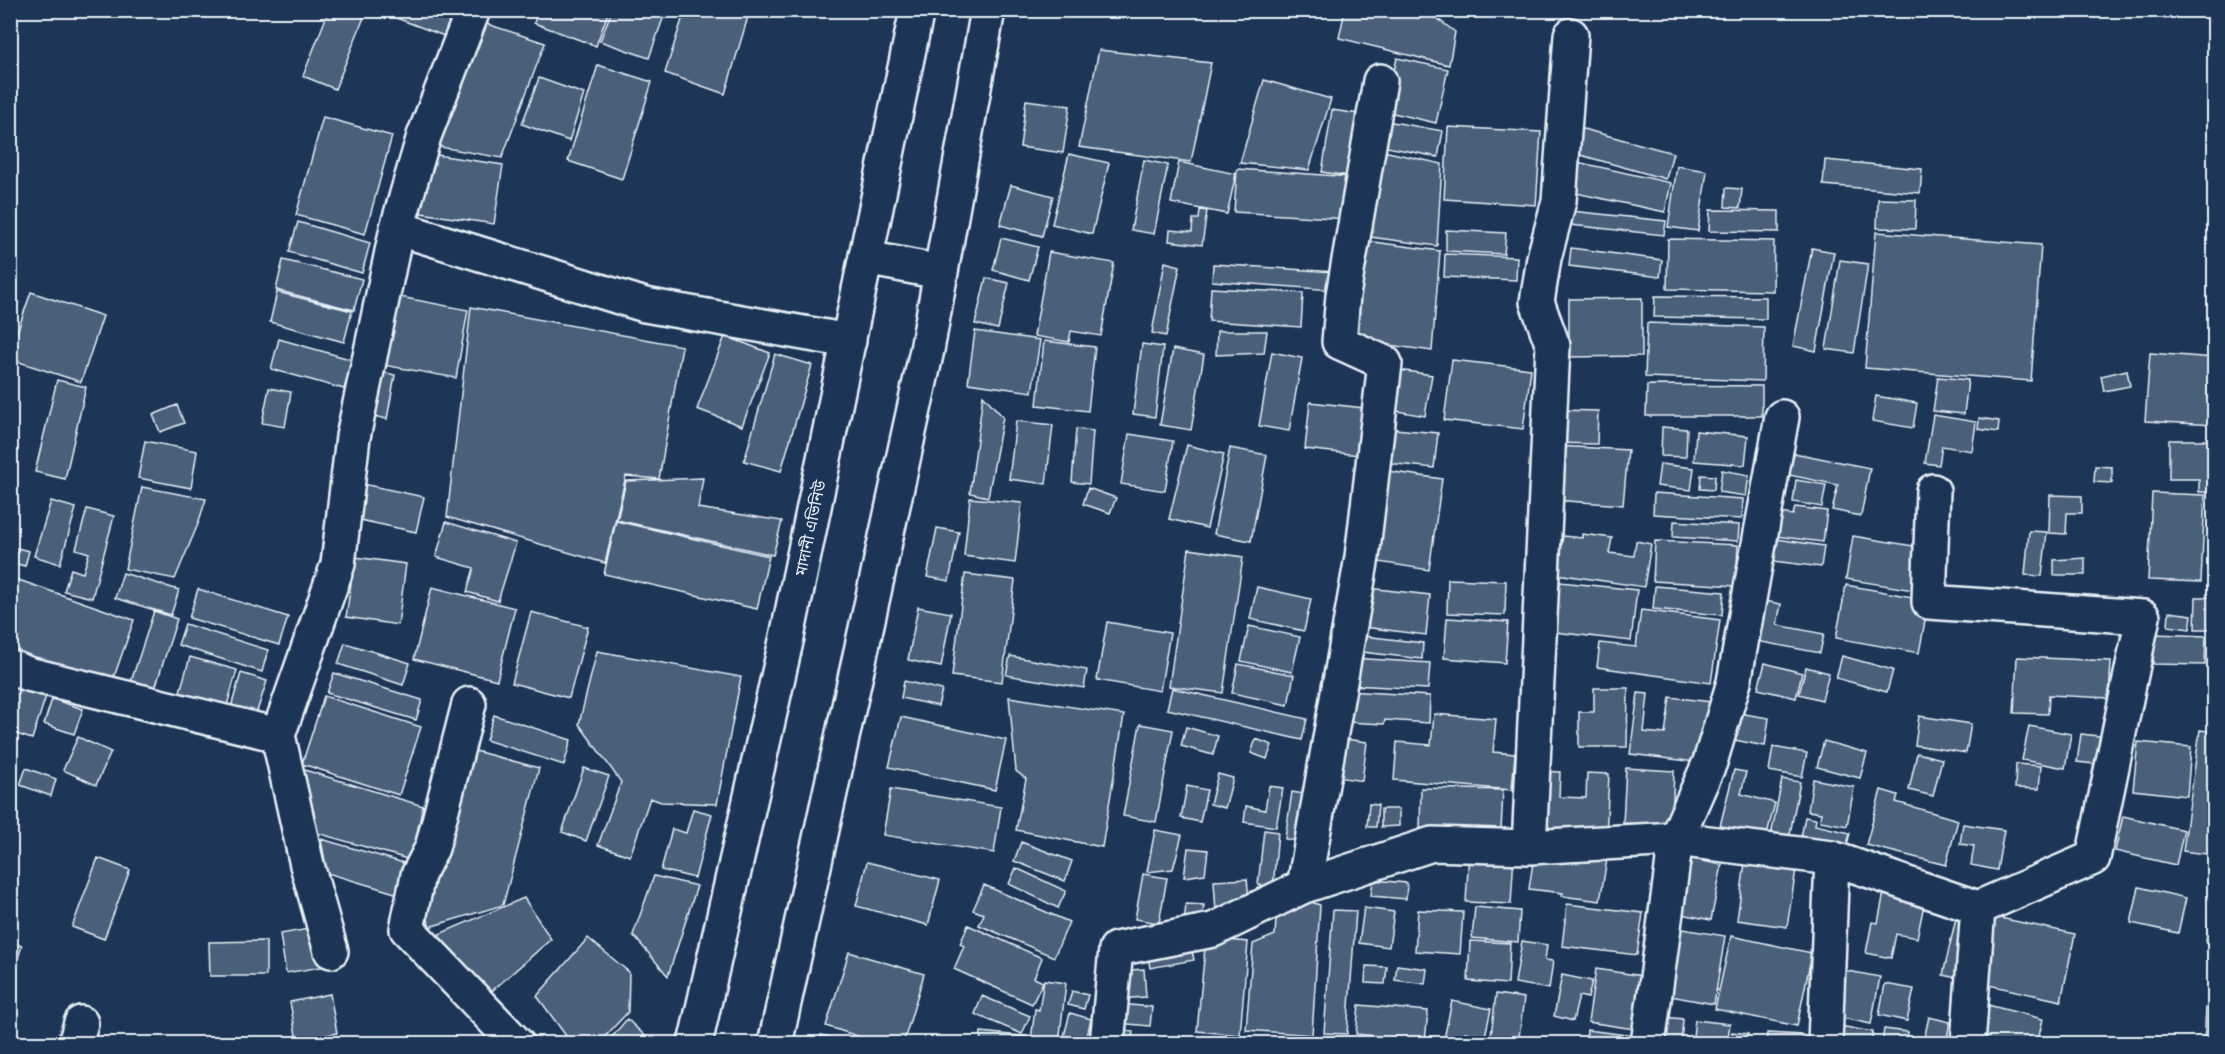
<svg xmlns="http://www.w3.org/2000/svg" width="2225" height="1054" font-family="'Gochi Hand','Noto Sans Bengali',sans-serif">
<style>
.building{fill:#495e7a;stroke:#e8f1f8;stroke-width:1.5}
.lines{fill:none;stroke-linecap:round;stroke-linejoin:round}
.minor-casing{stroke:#e8f1f8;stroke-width:38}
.major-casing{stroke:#e8f1f8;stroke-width:38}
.minor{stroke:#1d3557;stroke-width:33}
.major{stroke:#1d3557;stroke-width:33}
.labels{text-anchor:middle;stroke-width:4.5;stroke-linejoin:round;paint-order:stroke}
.street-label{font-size:16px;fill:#e8f1f8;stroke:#1d3557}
</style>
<rect width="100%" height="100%" fill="#1d3557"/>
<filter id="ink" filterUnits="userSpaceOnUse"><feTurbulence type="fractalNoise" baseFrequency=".0167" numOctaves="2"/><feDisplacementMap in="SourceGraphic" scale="12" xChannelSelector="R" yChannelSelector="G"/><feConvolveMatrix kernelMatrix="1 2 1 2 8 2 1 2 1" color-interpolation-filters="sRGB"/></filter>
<g filter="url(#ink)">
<!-- building -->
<path class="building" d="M329 10H354L365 15 335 89 303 76Z
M375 10H456L447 37Z
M538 10H609L596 46 534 23Z
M612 10H666L649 58 600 41Z
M685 10H750L725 94 665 73Z
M1345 10H1426L1455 32 1449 65 1339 38Z
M484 23 545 43 502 158 429 145Z
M1099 50 1211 63 1191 162 1079 147Z
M1397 58 1448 69 1436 123 1385 111Z
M598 65 652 82 622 179 568 161Z
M539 78 584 94 569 141 522 124Z
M1264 80 1331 99 1309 170 1240 163Z
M1026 100 1070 106 1063 153 1020 147Z
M1332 110 1365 115 1355 177 1322 172Z
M323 117 392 136 365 234 296 215Z
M1387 121 1443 131 1438 157 1382 146Z
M1572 126 1673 153 1666 179 1566 151Z
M1448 127 1541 132 1536 205 1444 199Z
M1379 150 1442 164 1437 246 1363 236Z
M430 154 503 165 494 224 421 213Z
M1069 154 1109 163 1092 234 1052 224Z
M1144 160 1168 165 1154 234 1131 230Z
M1825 160 1922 169 1920 193 1823 185Z
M1179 162 1236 174 1227 214 1171 203Z
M1577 162 1671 183 1665 212 1571 192Z
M1677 166 1707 171 1698 231 1668 227Z
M1237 169 1351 177 1348 219 1234 212Z
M1011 185 1053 196 1042 236 1000 225Z
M1726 188 1742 189 1740 208 1725 207Z
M1878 199 1916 200 1915 229 1877 228Z
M1200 210 1207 211 1202 245 1169 241 1170 230 1192 232 1193 219H1199Z
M1710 210 1779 211V232L1709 231Z
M1571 211 1666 221 1664 235 1570 225Z
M298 222 370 243 362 273 289 252Z
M1446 230 1506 233 1504 254 1446 251Z
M1876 232 2041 245 2031 381 1865 368Z
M1001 238 1038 247 1029 280 993 270Z
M1668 239 1774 241 1773 291 1667 289Z
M1359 240 1440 251 1432 351 1345 339Z
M1571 248 1662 260 1660 277 1569 266Z
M1812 248 1834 252 1816 351 1793 346Z
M1049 252 1114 263 1101 336 1071 331 1069 342 1034 336Z
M1445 254 1517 257 1516 280 1444 277Z
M283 260 362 279 354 310 276 290Z
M1840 260 1868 264 1854 353 1826 349Z
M1165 262 1180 266 1166 336 1152 333Z
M1213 264 1335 272 1333 290 1212 281Z
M986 278 1009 283 998 329 975 324Z
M1211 288 1303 293 1301 327 1209 321Z
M31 292 103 316 81 382 10 359V353Z
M277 292 352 311 344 342 270 322Z
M395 296 468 310 456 378 383 365Z
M1655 296 1766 297V319L1654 317Z
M1642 298V356L1569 357V299Z
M471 307 682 346 659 479 626 476 605 563 447 517Z
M1647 323 1764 327 1763 381 1645 377Z
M975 331 1040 340 1032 392 968 383Z
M1217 331H1267L1264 353 1216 355Z
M725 336 770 353 742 426 697 409Z
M279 339 353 360 344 389 271 369Z
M1044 341 1095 347 1088 411 1037 405Z
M1142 344 1163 347 1155 417 1133 414Z
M1173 349 1204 355 1191 430 1160 425Z
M1272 352 1302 358 1289 431 1259 426Z
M2150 353 2214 358V425L2145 421Z
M775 354 812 365 781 471 744 461Z
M1452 360 1531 369 1523 429 1444 420Z
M1392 369 1432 375 1425 416 1385 409Z
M2127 370 2130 386 2104 391 2101 376Z
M378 371 395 375 387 419 369 415Z
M1938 377 1968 380 1964 414 1933 411Z
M57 380 86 387 65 479 35 472Z
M1647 385 1762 386V416H1646Z
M269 388 291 392 285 427 262 423Z
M983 395 1003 417 988 497 970 493Z
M1876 396 1917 403 1913 428 1872 421Z
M1310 402 1373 409 1368 456 1305 449Z
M177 405 184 423 160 432 153 415Z
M1555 410 1598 411 1597 444 1554 443Z
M1933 415 1976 422 1972 451 1942 446 1939 465 1925 463Z
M1979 418 1999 421 1998 432 1978 429Z
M1016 421 1053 425 1046 484 1009 479Z
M1662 427 1687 429 1686 457 1661 456Z
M1383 428 1438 433 1434 468 1379 462Z
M1076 429 1093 431 1089 484 1072 482Z
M1696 431 1748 436 1745 465 1694 461Z
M1129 434 1173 441 1165 491 1121 484Z
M2169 440H2214V492H2199V479H2169Z
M145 441 197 451 191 488 138 478Z
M1187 445 1224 454 1207 528 1169 519Z
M1557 446 1628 450 1623 505 1553 500Z
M1230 448 1267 455 1251 541 1214 534Z
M1794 453 1870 468 1861 516 1832 510 1838 485 1789 475Z
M1660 464 1694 468 1691 490 1657 486Z
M2095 466 2112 467V483L2094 482Z
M1380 470 1442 479 1429 570 1366 560Z
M1722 470 1749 475 1746 496 1719 492Z
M1701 475 1715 476 1714 490 1700 489Z
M703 478 698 508 782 521 773 555 617 520 626 481Z
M1796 480 1826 485 1822 507 1793 502Z
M363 484 424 497 416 532 355 519Z
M142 487 206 499 198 524 175 579 125 569Z
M1088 488 1116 498 1110 513 1083 504Z
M1654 493 1743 499 1742 519 1653 514Z
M2152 493 2205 495 2201 582 2148 580Z
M2050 495 2082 496V513H2067L2066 534 2049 533Z
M970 498 1022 503 1015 563 964 556Z
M51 501 76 508 60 564 34 556Z
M1795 507 1827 511 1823 542 1767 535 1770 512 1793 515Z
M87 509 114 516 92 598 64 591 71 569 83 573 89 553 76 549Z
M616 521 769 556 757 609 604 574Z
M1674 521 1739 525 1738 541 1673 537Z
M446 522 516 543 498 601 467 592 474 568 436 557Z
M937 528 959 532 949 581 927 577Z
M2029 531 2047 532 2042 576 2025 575Z
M1582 534 1612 538 1609 553 1634 556 1636 541 1651 544 1644 587 1557 574 1563 536 1582 538Z
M1853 536 1920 547 1913 590 1846 579Z
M1769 538 1824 546 1821 567 1766 560Z
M1655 541 1738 545 1736 586 1653 581Z
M17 548 29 551 25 566 13 563Z
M1189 549 1243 557 1223 693 1169 686Z
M355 557 406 564 398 625 346 617Z
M2085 558V575H2054V560Z
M123 573 179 590 171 615 115 598Z
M965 574 1015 580 1002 682 952 676Z
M10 577 134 620 109 691 10 656Z
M1448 579 1506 581 1505 615 1447 613Z
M1560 582 1637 590 1631 641 1555 632Z
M1846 585 1929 600 1919 653 1836 638Z
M1655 586 1724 592 1722 615 1653 609Z
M432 587 515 608 497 680 414 659Z
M1257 587 1311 599 1304 631 1250 619Z
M1368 588 1430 595 1426 635 1364 627Z
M198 589 288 617 279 645 189 618Z
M2196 597H2214V629H2195Z
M1759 600 1781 604 1777 625 1824 634 1820 653 1751 640Z
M918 607 951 613 941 667 908 660Z
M1641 610 1720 620 1711 683 1597 667 1600 643 1636 647Z
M154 611 177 619 151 701 127 694Z
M531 612 588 627 569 698 512 683Z
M2169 612 2192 615 2190 629 2168 626Z
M1447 618 1508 622 1505 663 1444 658Z
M1107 622 1170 633 1160 691 1097 680Z
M185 624 268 650 262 672 178 645Z
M1249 626 1300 637 1292 672 1241 661Z
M2155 634 2206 636 2205 665 2153 664Z
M1364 636 1423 643 1422 659 1362 652Z
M345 643 410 663 403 685 338 664Z
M597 651 741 677 717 804 661 802 650 798 630 856 598 845 621 782 579 724Z
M1010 656 1087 670 1084 688 1006 675Z
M1842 656 1893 670 1887 692 1836 678Z
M190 657 237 670 226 709 179 695Z
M2017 657 2111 661 2109 698 2049 695 2048 714 2014 713Z
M1352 658 1430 663 1428 689 1350 685Z
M1765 663 1802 673 1796 698 1758 689Z
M1238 664 1294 675 1288 705 1232 693Z
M1806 667 1829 673 1822 700 1799 694Z
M241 673 267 681 256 714 231 707Z
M334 673 422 700 416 720 327 693Z
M904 681 942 690 938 706 901 698Z
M10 684 46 696 32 739 10 732Z
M1172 688 1307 719 1302 740 1167 709Z
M1594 688H1628L1627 747H1579V712H1594Z
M1348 691 1430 696 1429 723 1385 720 1384 724 1346 722Z
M1638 693 1648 694 1644 732 1665 734 1670 697 1711 702 1704 763 1630 754Z
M324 696 421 727 399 795 302 764Z
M1009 697 1124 715 1102 847 1016 830 1026 779 1016 771Z
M52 699 83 709 74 734 44 724Z
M1738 713 1769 718 1765 746 1734 740Z
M1434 714 1496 719 1493 752 1515 754 1512 790 1394 780 1397 742 1431 745Z
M494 715 571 740 564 765 486 740Z
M1919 716 1971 724 1966 753 1915 745Z
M901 717 1006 740 995 790 889 767Z
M1140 724 1173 730 1156 822 1123 816Z
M2029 726 2071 734 2065 768 2022 760Z
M1186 727 1218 736 1213 755 1181 746Z
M2200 730 2214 732V855L2183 851Z
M2081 734 2107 737 2103 765 2077 762Z
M78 737 111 752 96 785 63 770Z
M1256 739 1272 745 1267 759 1251 753Z
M1344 739 1367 742 1362 781 1338 777Z
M1824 741 1867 753 1860 778 1817 767Z
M2138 742 2191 747 2187 796 2133 790Z
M1773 747 1807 753 1802 777 1769 771Z
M464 748 539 768 503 905 429 927 425 886Z
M1917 753 1942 759 1933 796 1909 790Z
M2016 764 2041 766 2039 789 2015 788Z
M26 768 56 779 51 796 20 785Z
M298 768 423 806 411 860 317 833Z
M584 768 609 776 586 841 562 832Z
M1626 768 1674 771 1672 825 1623 823Z
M1734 770 1746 772 1741 794 1775 803 1766 838 1720 826Z
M1539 771 1560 772 1559 797 1586 798 1587 773 1609 774 1606 839 1536 836Z
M1218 774 1233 778 1225 808 1210 804Z
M1782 779 1800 782 1789 839 1771 836Z
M1813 779 1854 787 1847 826 1820 821 1821 813 1808 811Z
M1187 786 1207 790 1200 822 1181 818Z
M1269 786 1283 788 1276 827 1244 822 1246 806 1265 810Z
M1421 788 1503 790 1501 830 1420 828Z
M891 789 1001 807 994 853 883 835Z
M1881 790 1898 795 1896 802 1958 820 1946 865 1866 845Z
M1292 792 1310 795 1303 842 1285 839Z
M10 797 16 799 10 820Z
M1369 804 1378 805 1376 827H1367Z
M693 809 712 814 695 878 661 870 672 829 686 833Z
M1381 809H1399V826L1381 827Z
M2123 816 2184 830 2176 865 2115 851Z
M1805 817 1816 819 1815 825 1850 833 1844 857 1799 847Z
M1963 824 2004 830 1997 870 1971 865 1974 846 1960 844Z
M1155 830 1182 835 1173 869 1147 872Z
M1264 830 1278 832 1273 887 1258 885Z
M321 839 411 865 402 895 327 873Z
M1021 842 1072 861 1065 881 1014 861Z
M1188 848 1208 850 1205 874 1184 877Z
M1535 849 1607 859 1600 901 1562 896 1563 893 1529 889Z
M1469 852 1514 854 1511 904 1466 902Z
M1746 856 1797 863 1787 927 1737 920Z
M98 858 130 870 104 939 72 927Z
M1688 858 1722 865 1711 920 1677 913Z
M867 862 940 880 928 925 856 906Z
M1016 868 1066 891 1058 908 1009 884Z
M1143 874 1167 878 1159 923 1135 919Z
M654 876 697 886 668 976 633 935Z
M1247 879 1250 909 1216 912 1214 881Z
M1373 880 1407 883 1406 899 1371 896Z
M984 885 1069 922 1054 957 979 925 984 914 973 910Z
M2139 887 2186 898 2178 933 2131 923Z
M1884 892 1925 900 1917 938 1896 934 1891 958 1866 953 1872 922 1878 923Z
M1296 897 1320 905 1312 1035 1246 1030 1253 944 1275 935 1277 905Z
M524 898 551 939 485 997 437 935Z
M2212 902H2214V942L2206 941Z
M1186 904 1204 905 1201 925 1184 924Z
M1567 904 1643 913 1637 955 1562 946Z
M1475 907 1520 911 1518 942 1472 938Z
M1364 908 1394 912 1389 947 1359 943Z
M1958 909 2075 934 2061 1001 1943 975Z
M1333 910 1356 911 1347 1034 1324 1033Z
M1418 910 1463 912 1460 954 1415 951Z
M968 925 1042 958 1034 978 1043 982 1032 1004 954 969 964 946 960 944Z
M320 927 327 966 286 973 280 934Z
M1677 928 1725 936 1714 1004 1665 995Z
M1731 936 1812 953 1797 1026 1715 1009Z
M588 938 629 972 628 1012 598 1044H572L537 996Z
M1206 938 1248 942 1240 1035 1197 1031Z
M266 941V976H210L209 942Z
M1470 941 1510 943 1508 984 1468 981Z
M1522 941 1547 945 1545 960 1553 961 1549 989 1515 983Z
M10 942 22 946 10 981Z
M1190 942 1194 960 1150 968 1147 951Z
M849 952 924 974 903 1044H882L826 1026Z
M1397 965 1427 969 1425 984 1395 980Z
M1366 966 1387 967 1385 984 1365 983Z
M1144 969 1146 997 1119 999 1117 971Z
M1596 969 1642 976 1634 1029 1588 1022Z
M1843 970 1880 977 1871 1024 1834 1016Z
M1562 975 1592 981 1588 998 1579 996 1573 1021 1554 1016Z
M1044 980 1066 983 1059 1043 1031 1040 1035 1009 1039 1010Z
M1885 984 1914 989 1907 1021 1879 1015Z
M1072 991 1088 995 1084 1009 1068 1005Z
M330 994 337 1033 297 1041 290 1002Z
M1496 994 1524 998 1518 1044H1490Z
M982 996 1030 1016 1022 1034 975 1014Z
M1452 1001 1491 1009 1485 1036 1465 1032 1463 1044H1443Z
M1980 1003 2043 1019 2037 1044H1970Z
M1119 1004 1152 1007 1150 1026 1117 1023Z
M1359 1005 1428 1011 1425 1041 1356 1034Z
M2206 1007H2214V1044H2204Z
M1070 1013 1091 1019 1085 1044 1063 1040Z
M1664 1017 1683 1019 1681 1044H1661Z
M1929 1017 1950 1022 1946 1044 1924 1039Z
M627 1019 654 1044H606Z
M1695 1020 1730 1024 1727 1044H1692Z
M1840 1026 1873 1032 1871 1044H1837Z
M1114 1029 1133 1032 1131 1044H1112Z
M1884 1029 1908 1032 1907 1044H1882Z
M1587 1030 1634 1036 1633 1044H1586Z
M981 1032 1029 1037 1028 1044H980Z
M1732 1032 1748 1034 1747 1044H1732Z
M1767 1033 1803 1035V1044H1766Z
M821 1035 855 1044H819Z
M1136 1038 1171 1043V1044H1136Z"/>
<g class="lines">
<defs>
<path id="minor" d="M397 228 424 136 473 10
M1933 491 1929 602 2143 617 2093 858 1978 908 1968 1044
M10 667 28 674 278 735
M469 704 432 848 418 875 407 929 517 1044
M1529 847 1553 346 1537 302 1544 258 1559 201 1571 35
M1832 858 1978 908
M1304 886 1362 557 1385 363 1339 342 1343 295 1380 81
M331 951 307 865 278 735 338 564 353 437 397 228 645 305 849 341
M75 1044 81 1023
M1107 1044 1116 949 1213 930 1304 886 1432 844 1529 847 1676 839 1832 858 1825 1044
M1648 1044 1676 839 1710 762 1734 682 1782 417"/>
<path id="major" d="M866 258 940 272
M695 1044 787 637 917 10
M775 1044 927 350 988 10"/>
</defs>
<!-- minor casing -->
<use href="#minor" class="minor-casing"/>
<!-- major casing -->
<use href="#major" class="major-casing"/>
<!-- minor -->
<use href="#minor" class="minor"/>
<!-- major -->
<use href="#major" class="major"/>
</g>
</g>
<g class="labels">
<!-- street labels -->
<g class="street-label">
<text transform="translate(810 528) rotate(-78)" y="6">মাদানী এভিনিউ</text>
</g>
</g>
<!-- margin -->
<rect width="2225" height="1054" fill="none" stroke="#1d3557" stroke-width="36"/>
<rect x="18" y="18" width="2189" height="1018" fill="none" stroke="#e8f1f8" stroke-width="2" filter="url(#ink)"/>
</svg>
